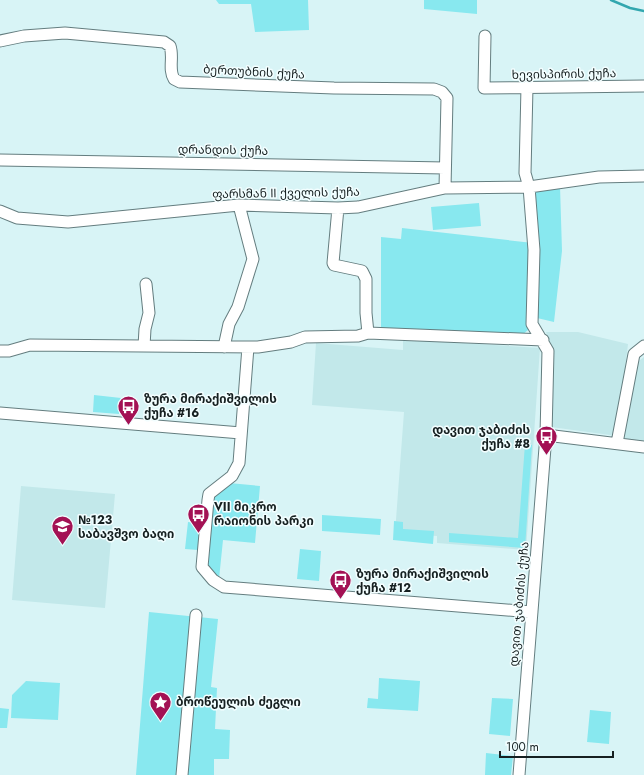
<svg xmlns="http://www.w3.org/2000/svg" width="644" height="775" font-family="Jost,'Noto Sans Georgian',sans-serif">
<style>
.built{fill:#c2e8ea}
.green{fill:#88e8ef}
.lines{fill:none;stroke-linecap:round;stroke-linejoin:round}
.stream{stroke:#32a7af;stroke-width:2.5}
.minor-casing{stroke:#647d7f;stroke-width:13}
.minor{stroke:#fff;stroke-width:11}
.labels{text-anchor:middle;stroke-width:3;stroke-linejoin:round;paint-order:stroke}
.street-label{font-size:12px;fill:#162021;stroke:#f3feff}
.poi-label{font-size:12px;font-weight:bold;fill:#162021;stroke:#f3feff;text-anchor:start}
</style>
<rect width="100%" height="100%" fill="#d8f4f6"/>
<!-- built -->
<path class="built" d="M546 332H578L628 344 617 436 551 427V344Z
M403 339 540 348 526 550 437 543V536L395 533 404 412 312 405 316 343 403 350Z
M644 357V441L624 439 634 368 635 364Z
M21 486 115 494 105 608 12 600Z"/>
<!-- green -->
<path class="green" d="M216 0H308L309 30 255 32 251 4H219Z
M424 0H477V14L424 9Z
M560 186 562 251 554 322 537 318 540 250 535 194 536 191Z
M479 203 481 226 433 230 431 207Z
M402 228 533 243 528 330 522 335 381 328V237L401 239Z
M94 395 121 398 119 414 93 412Z
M525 444 532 445 525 548 449 542V533L518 538Z
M229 483 260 486 255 543 223 540 219 579 207 568 214 493Z
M322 515 381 519 380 535 322 531Z
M394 521 403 522V529L434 531 433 544 393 540Z
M188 522 201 524 198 550 185 549Z
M300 549 321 551 319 581 297 579Z
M149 612 218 619 211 687 217 688 215 729 230 730 229 759H214V775H136Z
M379 678 420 681 418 711 367 708 368 698 378 699Z
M26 681 60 683 58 720 11 718 12 695Z
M492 698 513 699 510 736 489 734Z
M0 708 9 709 7 728H0Z
M590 710 611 712 609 744 587 742Z
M486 753 513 756 511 775H485Z"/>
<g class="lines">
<!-- stream -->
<path class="stream" d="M611 0 630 8 644 11"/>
<defs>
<path id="minor" d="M485 36 484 88 644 86
M0 41 24 36 65 33 164 42 170 46C174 57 168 69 174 79L180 82 334 88 434 89 442 92 447 98 445 188
M0 160 445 168
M338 208 333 263 334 265 362 271 366 279V313L368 333
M0 211 17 218 68 222 239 205 338 208 358 207 445 188 529 187 599 177 644 176
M144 346 145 329 149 313 146 284
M224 347 229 324 238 307 253 259 239 205
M248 347 239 463 232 476 209 494 208 500 202 567 213 580 224 587 532 612
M0 351H9L30 345 258 347 291 342 305 337 358 336 368 333 543 340
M0 413 241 433
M546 435 644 447
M617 443 634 354 644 346
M182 775 196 615
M519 775 546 435 548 351 532 324 534 250 529 187 525 173 527 87"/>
</defs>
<!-- minor casing -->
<use href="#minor" class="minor-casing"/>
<!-- minor -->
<use href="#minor" class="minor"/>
</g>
<!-- icons -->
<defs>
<symbol id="bus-pin" viewBox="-11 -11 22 30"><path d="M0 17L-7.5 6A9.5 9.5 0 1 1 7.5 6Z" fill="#a31154" stroke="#f3feff"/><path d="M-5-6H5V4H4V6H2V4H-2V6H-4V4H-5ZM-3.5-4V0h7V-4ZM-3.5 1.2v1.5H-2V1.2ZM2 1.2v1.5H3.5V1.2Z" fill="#fff"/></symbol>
<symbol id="school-pin" viewBox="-11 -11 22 30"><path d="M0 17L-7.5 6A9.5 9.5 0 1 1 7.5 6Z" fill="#a31154" stroke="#f3feff"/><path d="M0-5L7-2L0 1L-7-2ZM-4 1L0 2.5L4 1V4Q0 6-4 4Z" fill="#fff"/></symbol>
<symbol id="sight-pin" viewBox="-11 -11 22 30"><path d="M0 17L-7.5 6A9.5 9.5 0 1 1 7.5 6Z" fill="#a31154" stroke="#f3feff"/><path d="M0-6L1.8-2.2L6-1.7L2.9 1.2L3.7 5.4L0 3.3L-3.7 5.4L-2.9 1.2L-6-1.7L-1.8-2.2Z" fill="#fff"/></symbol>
</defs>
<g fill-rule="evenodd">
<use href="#bus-pin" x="116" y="394" width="25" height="34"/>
<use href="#bus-pin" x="534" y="424" width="25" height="34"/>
<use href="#bus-pin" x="186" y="502" width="25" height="34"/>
<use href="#school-pin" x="50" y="514" width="25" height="34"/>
<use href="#bus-pin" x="328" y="568" width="25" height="34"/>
<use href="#sight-pin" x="148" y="690" width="25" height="34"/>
</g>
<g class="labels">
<!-- street labels -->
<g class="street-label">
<text transform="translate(254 72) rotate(3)" y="4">ბერთუბნის ქუჩა</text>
<text transform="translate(564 74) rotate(-1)" y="4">ხევისპირის ქუჩა</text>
<text transform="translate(223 150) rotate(1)" y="4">დრანდის ქუჩა</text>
<text transform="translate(286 193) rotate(-1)" y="4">ფარსმან II ქველის ქუჩა</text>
<text transform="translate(519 604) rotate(-85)" y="4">დავით ჯაბიძის ქუჩა</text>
</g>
<!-- poi labels -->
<g class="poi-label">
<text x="144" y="403">ზურა მირაქიშვილის<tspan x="144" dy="14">ქუჩა #16</tspan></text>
<text x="530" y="434" text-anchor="end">დავით ჯაბიძის<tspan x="530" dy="14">ქუჩა #8</tspan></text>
<text x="214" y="511">VII მიკრო<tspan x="214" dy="14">რაიონის პარკი</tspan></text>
<text x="78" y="524">№123<tspan x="78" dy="14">საბავშვო ბაღი</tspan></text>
<text x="356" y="578">ზურა მირაქიშვილის<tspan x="356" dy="14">ქუჩა #12</tspan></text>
<text x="176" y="706">ბროწეულის ძეგლი</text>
</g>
</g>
<!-- scale -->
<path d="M500 751v6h113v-6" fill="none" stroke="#162021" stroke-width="2"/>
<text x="506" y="751" font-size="12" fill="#162021" stroke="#f3feff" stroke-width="3" paint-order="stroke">100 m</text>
</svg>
